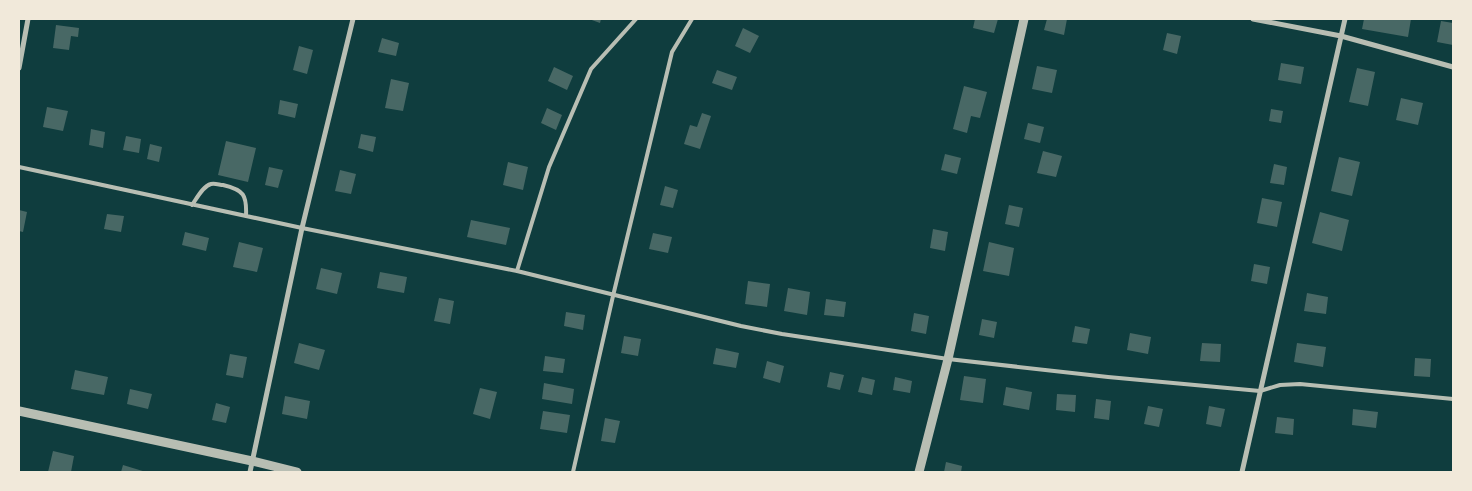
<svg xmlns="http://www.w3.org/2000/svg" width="1472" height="491" font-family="Manrope,sans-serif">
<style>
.building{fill:#486865}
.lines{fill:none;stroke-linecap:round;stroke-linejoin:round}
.service{stroke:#b8beb3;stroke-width:4}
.minor{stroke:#b8beb3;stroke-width:5}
.tertiary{stroke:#b8beb3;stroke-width:9}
</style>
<rect width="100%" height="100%" fill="#0f3d3e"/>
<!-- building -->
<path class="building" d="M589 19H601L600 23Z
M975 19H998L994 33 973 28Z
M1047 19H1067L1064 35 1044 30Z
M1364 19H1411L1408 37 1362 29Z
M1441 21 1453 23V45L1437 42Z
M56 25 79 28 78 37 71 36 69 50 53 48Z
M743 28 759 36 750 53 735 46Z
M1167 33 1181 36 1177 54 1163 50Z
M382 38 399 43 396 56 378 52Z
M299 46 313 50 307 74 293 70Z
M1281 63 1304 67 1301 84 1278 80Z
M1037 66 1057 70 1052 93 1032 89Z
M554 67 573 76 567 90 548 81Z
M1357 68 1375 72 1368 106 1349 102Z
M717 70 737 77 732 90 712 83Z
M391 79 409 83 403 111 385 108Z
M964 86 987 92 980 118 971 116 967 133 953 129Z
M1401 98 1423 103 1418 125 1396 120Z
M280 100 298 104 295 118 278 114Z
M47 107 68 111 63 131 43 127Z
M547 108 562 115 556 130 541 123Z
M1271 109 1283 111 1281 123 1269 121Z
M702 113 711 116 700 149 684 144 690 125 697 127Z
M1028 123 1044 127 1040 143 1024 139Z
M91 129 105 132 103 148 89 145Z
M361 134 376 137 373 152 358 148Z
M126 136 141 139 139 153 123 150Z
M226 141 256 148 248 182 218 175Z
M150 144 162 147 159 162 147 159Z
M1043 151 1062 156 1056 177 1037 173Z
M945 154 961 158 957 174 941 170Z
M1339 157 1360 162 1352 196 1331 191Z
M508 162 528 167 523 190 503 185Z
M1274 164 1287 167 1284 185 1270 183Z
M269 167 283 170 278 188 265 185Z
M340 170 356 174 351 194 335 191Z
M665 186 678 190 673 208 660 205Z
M1262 198 1282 202 1277 227 1257 223Z
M1009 205 1023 208 1019 227 1005 224Z
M19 210 27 212 23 232 19 231Z
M1320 212 1349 220 1342 251 1312 243Z
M107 214 124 216 121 232 104 229Z
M471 220 510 228 506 245 467 237Z
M933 229 948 232 945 251 930 248Z
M185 232 209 238 206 251 182 245Z
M653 233 672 237 668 253 649 249Z
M239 242 263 248 257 272 233 267Z
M989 242 1014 248 1009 276 983 271Z
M1254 264 1270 267 1267 284 1251 281Z
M321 268 342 273 337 294 316 289Z
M380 272 407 277 404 293 377 288Z
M748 281 770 284 767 307 745 304Z
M788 288 810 292 807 315 784 311Z
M1307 293 1328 297 1326 314 1304 311Z
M439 298 454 301 450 324 434 321Z
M826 299 846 302 844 317 824 315Z
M566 312 585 315 583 330 564 326Z
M914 313 929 316 926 334 911 331Z
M982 319 997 322 994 338 979 335Z
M1075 326 1090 329 1087 344 1072 342Z
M1130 333 1151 337 1148 354 1127 350Z
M624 336 641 339 638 356 621 353Z
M299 343 325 350 319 370 294 363Z
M1202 343 1221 344 1220 362 1200 361Z
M1297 343 1326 347 1323 367 1294 362Z
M716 348 739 353 736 368 713 364Z
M230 354 247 357 243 378 226 375Z
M545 356 565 359 563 373 543 371Z
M1415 358 1431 359 1430 377 1414 376Z
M767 361 784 366 780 383 763 378Z
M75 370 108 377 104 395 71 389Z
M830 372 844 375 840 390 827 387Z
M964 376 986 379 983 403 960 400Z
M862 377 875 380 872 395 858 392Z
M895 377 912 381 910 393 893 390Z
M544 383 574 389 572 404 542 399Z
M1006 387 1032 392 1029 410 1003 405Z
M480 388 497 392 490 419 473 414Z
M130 389 152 394 148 409 127 404Z
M1057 394 1076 395 1075 412 1056 410Z
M285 396 310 401 307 419 282 414Z
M1096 399 1111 401 1109 420 1094 418Z
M216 403 230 407 226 423 212 420Z
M1148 406 1163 409 1159 427 1144 424Z
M1209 406 1225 409 1221 427 1206 424Z
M1353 409 1378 412 1376 428 1352 425Z
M543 411 570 415 567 433 540 429Z
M1277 417 1294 419 1293 435 1275 433Z
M605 418 620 421 615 443 601 441Z
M53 451 74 456 71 472H48Z
M946 462 962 466 961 472H944Z
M123 465 146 472H121Z"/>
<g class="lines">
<!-- service -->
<path class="service" d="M19 167 302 228 517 271 741 326 782 334 948 359 1108 377 1260 391 1280 385 1300 384 1453 399
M192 205C197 198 203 186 211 184 215 183 220 185 223 185 244 190 247 195 246 216
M517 271 549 167 591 69 636 19
M573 472 613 296 672 52 692 19"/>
<!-- minor -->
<path class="minor" d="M1253 19 1341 36 1453 67
M19 68 28 19
M250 472 302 228 353 19
M1242 472 1345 19"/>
<!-- tertiary -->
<path class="tertiary" d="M19 411 252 461 297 472
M919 472 948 359 1024 19"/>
</g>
<!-- border -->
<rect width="1472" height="491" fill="none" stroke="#f1e9da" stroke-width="40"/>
</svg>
